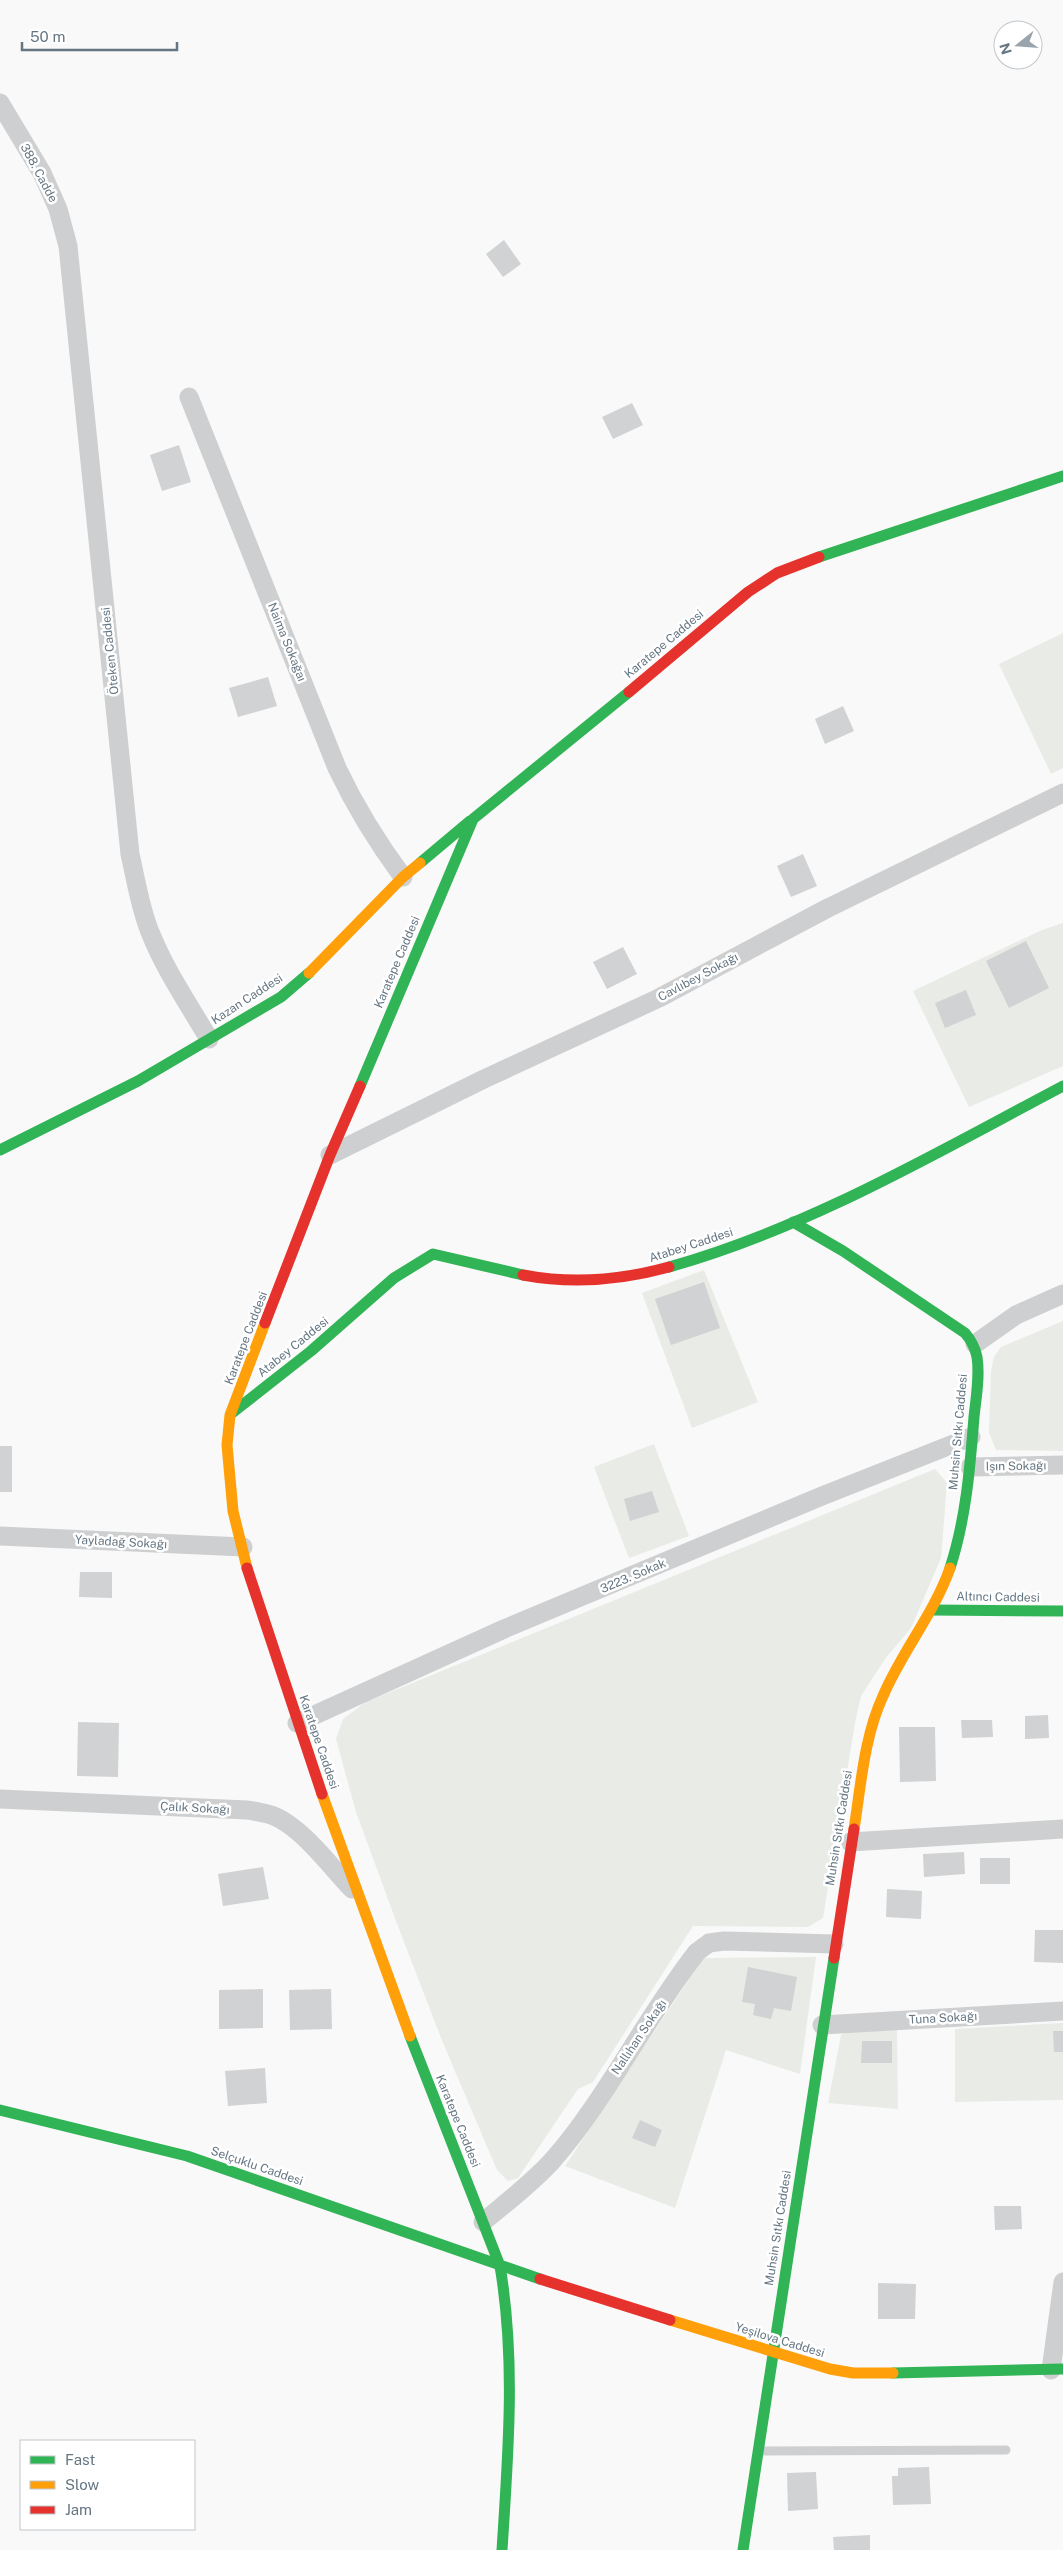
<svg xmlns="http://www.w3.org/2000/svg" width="1063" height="2550" font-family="'Public Sans',sans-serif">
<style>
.green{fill:#e8ebe6}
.building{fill:#d0d2d3}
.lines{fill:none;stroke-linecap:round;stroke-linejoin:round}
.lane{stroke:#cecfd0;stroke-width:9}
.street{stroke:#cecfd0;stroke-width:19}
.fast{stroke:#30b455;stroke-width:11}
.slow{stroke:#ff9f0a;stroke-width:11}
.jam{stroke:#e5322d;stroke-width:11}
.labels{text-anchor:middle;stroke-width:5;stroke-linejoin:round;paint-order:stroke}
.street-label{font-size:12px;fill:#657683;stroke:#fff}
</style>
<rect width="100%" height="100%" fill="#f9f9f9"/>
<!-- green -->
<path class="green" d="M1063 633V768L1051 774 999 664Z
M1063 923V1066L969 1107 913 991 1042 930Z
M704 1270 758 1402 692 1428 642 1293Z
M1063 1321V1451L996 1450 989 1433 991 1371 994 1357 1001 1347Z
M654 1444 689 1536 629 1558 594 1467Z
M935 1469 947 1483 941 1558 911 1628 885 1659 861 1696 855 1723 823 1918 808 1927 693 1926 593 2082 578 2089 518 2178 508 2181 497 2170 441 2038 396 1921 356 1812 336 1739 343 1719 366 1702Z
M816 1957 800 2074 726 2050 675 2208 565 2166 703 1958Z
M1063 2023V2100L955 2102V2029Z
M897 2029 898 2109 828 2103 841 2035 849 2031Z"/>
<!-- building -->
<path class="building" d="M504 240 521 264 503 277 486 254Z
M632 403 643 425 613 439 602 417Z
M179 445 191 482 162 491 150 455Z
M268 677 277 706 238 717 229 688Z
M843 706 854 731 825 744 815 719Z
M803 854 817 886 791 897 777 866Z
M1026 941 1049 988 1009 1008 986 961Z
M623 947 637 974 607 989 593 962Z
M966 990 976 1015 945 1028 935 1003Z
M704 1282 720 1328 671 1345 655 1299Z
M0 1446H12V1492H0Z
M652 1491 659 1512 630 1521 624 1499Z
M80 1572H112V1598L79 1597Z
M1048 1715 1049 1738 1025 1739V1716Z
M961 1720H992L993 1737 962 1738Z
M78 1722 119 1723 118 1777 77 1776Z
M899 1727H935L936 1781 900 1782Z
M964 1852 965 1874 924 1877 923 1854Z
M980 1858H1010V1884H980Z
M263 1867 269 1899 223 1906 218 1874Z
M887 1889 922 1891 921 1919 886 1917Z
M1035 1930H1063V1963L1034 1962Z
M748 1967 797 1977 791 2011 774 2008 771 2019 753 2015 755 2004 742 2002Z
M263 1989V2028L219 2029V1990Z
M331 1989 332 2029 290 2030 289 1990Z
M1053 2031H1063V2052H1054Z
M862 2041H892V2063H861Z
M265 2068 267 2103 228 2106 225 2071Z
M640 2120 662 2130 655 2147 632 2138Z
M994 2206H1021L1022 2229 995 2230Z
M878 2283 916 2284 915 2319H878Z
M929 2467 931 2504 893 2505 892 2476H898V2468Z
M816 2472 818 2509 788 2511 787 2473Z
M870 2535V2550H834L833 2537Z"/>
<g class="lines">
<!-- lane -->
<path class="lane" d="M761 2451 1006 2450"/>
<!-- street -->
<path class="street" d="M0 103 42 173 58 209 68 246 130 854C136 880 140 908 150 932 165 970 189 1005 209 1039
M189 397 337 768C356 808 377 842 403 877
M330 1155 484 1079 659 998 826 909 1063 793
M975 1344 1016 1315 1063 1294
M970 1467 1063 1465
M0 1536 243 1547
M297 1723 504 1629 822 1496 971 1437
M0 1799 247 1810C260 1812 274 1814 285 1822 310 1838 331 1867 352 1889
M850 1842 1063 1829
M822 2025 1063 2011
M483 2222C507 2202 531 2184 552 2161 608 2097 645 2018 697 1952L709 1943 724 1941 834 1944
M1051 2370 1063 2282"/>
<!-- fast -->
<path class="fast" d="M819 557 1063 476
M420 863 470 821
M360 1086 473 819 629 692
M0 1150 138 1081 281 997 309 973
M793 1222 843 1251 965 1333C971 1340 975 1347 977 1357 980 1376 976 1398 974 1417 970 1468 966 1519 950 1568
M669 1267C808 1228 936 1153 1063 1086
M232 1413 311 1351 394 1278 433 1254 523 1275
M932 1610 1063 1611
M410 2036 500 2266C516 2361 508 2455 502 2550
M0 2110 187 2156 540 2279
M893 2373 1063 2369
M743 2550 834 1958"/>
<!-- slow -->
<path class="slow" d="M309 973 403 877 420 863
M247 1568 233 1511 227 1445 230 1415 265 1323
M322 1794 410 2036
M854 1829C861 1785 864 1737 883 1696 902 1651 934 1614 950 1568
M670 2320 830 2369 853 2373H893"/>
<!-- jam -->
<path class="jam" d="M629 692 748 592 777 573 819 557
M523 1275C571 1284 622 1280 669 1267
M265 1323 330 1155 360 1086
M247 1568 322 1794
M834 1958 854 1829
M540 2279 670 2320"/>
</g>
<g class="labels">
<!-- street labels -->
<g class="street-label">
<text transform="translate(39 173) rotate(62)" y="4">388. Cadde</text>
<text transform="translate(287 642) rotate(68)" y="4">Naima Sokağaı</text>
<text transform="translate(664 644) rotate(-40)" y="4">Karatepe Caddesi</text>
<text transform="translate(110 651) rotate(-96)" y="4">Öteken Caddesi</text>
<text transform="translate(397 962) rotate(-67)" y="4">Karatepe Caddesi</text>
<text transform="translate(698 977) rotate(-28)" y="4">Cavlıbey Sokağı</text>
<text transform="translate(247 999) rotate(-33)" y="4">Kazan Caddesi</text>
<text transform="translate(691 1245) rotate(-18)" y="4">Atabey Caddesi</text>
<text transform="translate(246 1338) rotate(-69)" y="4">Karatepe Caddesi</text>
<text transform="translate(293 1347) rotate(-39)" y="4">Atabey Caddesi</text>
<text transform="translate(958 1432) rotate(-85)" y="4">Muhsin Sıtkı Caddesi</text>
<text transform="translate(1016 1466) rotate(-1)" y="4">Işın Sokağı</text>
<text transform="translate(121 1542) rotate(3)" y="4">Yayladağ Sokağı</text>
<text transform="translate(633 1576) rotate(-23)" y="4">3223. Sokak</text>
<text transform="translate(998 1597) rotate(1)" y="4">Altıncı Caddesi</text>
<text transform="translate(319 1742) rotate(71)" y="4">Karatepe Caddesi</text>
<text transform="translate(195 1808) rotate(3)" y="4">Çalık Sokağı</text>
<text transform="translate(839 1828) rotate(-81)" y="4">Muhsin Sıtkı Caddesi</text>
<text transform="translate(943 2018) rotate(-3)" y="4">Tuna Sokağı</text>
<text transform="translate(639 2037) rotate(-56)" y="4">Nallıhan Sokağı</text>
<text transform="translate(458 2121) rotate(68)" y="4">Karatepe Caddesi</text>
<text transform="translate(257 2166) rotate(19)" y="4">Selçuklu Caddesi</text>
<text transform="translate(778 2228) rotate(-81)" y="4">Muhsin Sıtkı Caddesi</text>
<text transform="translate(780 2340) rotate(17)" y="4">Yeşilova Caddesi</text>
</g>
</g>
<!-- legend -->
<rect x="20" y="2440" width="175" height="90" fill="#ffffff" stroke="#c1c8cd"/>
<rect x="30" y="2456" width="25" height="8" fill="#30b455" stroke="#c1c8cd"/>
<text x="65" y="2465" font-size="15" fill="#657683">Fast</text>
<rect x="30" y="2481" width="25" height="8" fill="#ff9f0a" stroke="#c1c8cd"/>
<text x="65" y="2490" font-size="15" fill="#657683">Slow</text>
<rect x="30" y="2506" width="25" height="8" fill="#e5322d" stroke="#c1c8cd"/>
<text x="65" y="2515" font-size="15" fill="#657683">Jam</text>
<!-- north arrow -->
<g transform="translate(1018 45) rotate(253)"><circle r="24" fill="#ffffff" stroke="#c1c8cd"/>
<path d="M0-4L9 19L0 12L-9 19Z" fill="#99a4ac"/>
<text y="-8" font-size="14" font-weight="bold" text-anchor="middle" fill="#657683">N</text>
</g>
<!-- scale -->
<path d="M22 42v8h155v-8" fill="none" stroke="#657683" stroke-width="2.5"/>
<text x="30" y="42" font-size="15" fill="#657683" stroke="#ffffff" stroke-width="4" paint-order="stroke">50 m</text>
</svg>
